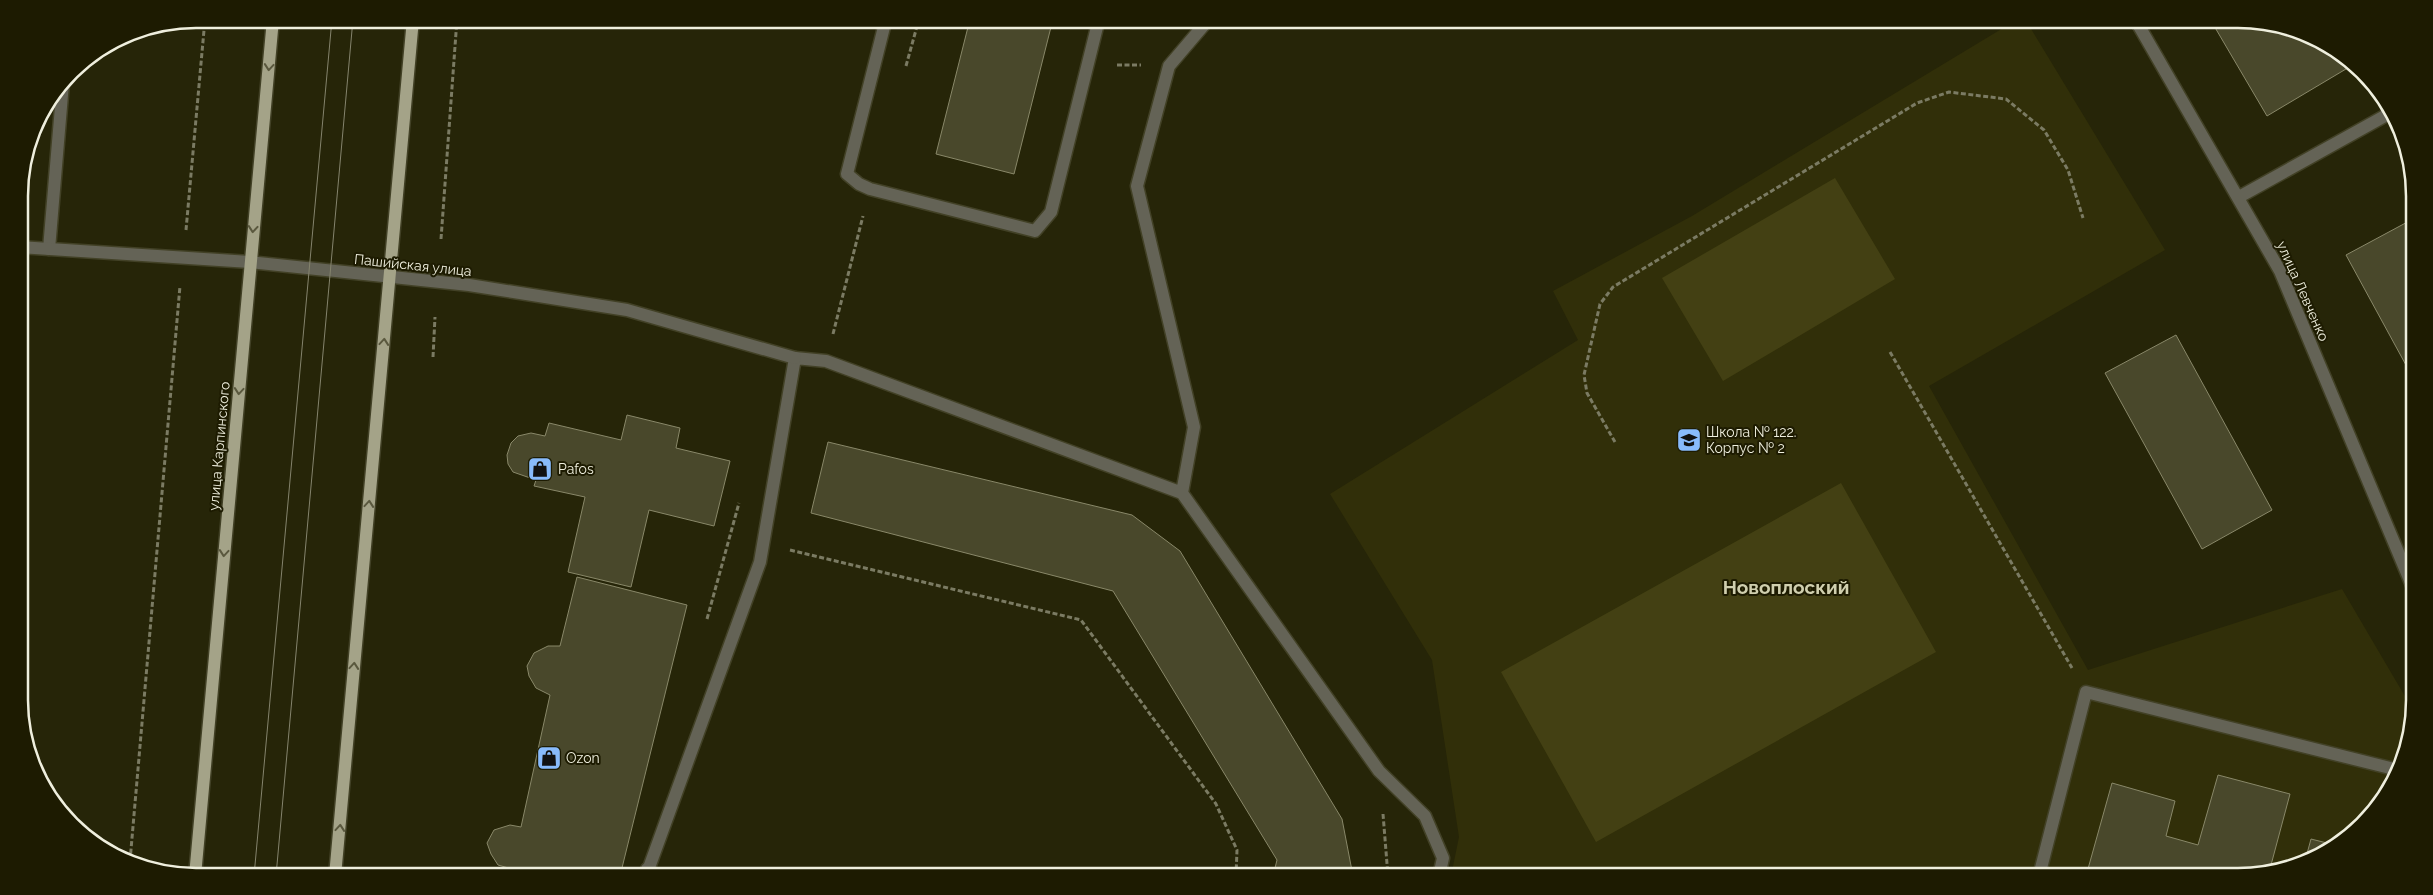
<svg xmlns="http://www.w3.org/2000/svg" width="2433" height="895" font-family="Raleway,sans-serif">
<style>
.built{fill:#312f09}
.green{fill:#434013}
.building{fill:#49482b;stroke:#898869}
.lines{fill:none;stroke-linecap:round;stroke-linejoin:round}
.lane-casing{stroke:#424126;stroke-width:15}
.street-casing{stroke:#424126;stroke-width:15}
.primary-casing{stroke:#424126;stroke-width:15}
.path{stroke:#7b7b63;stroke-width:3;stroke-dasharray:5 2.5;stroke-linecap:butt}
.lane{stroke:#646356;stroke-width:12}
.street{stroke:#646356;stroke-width:12}
.primary{stroke:#a4a388;stroke-width:12}
.tram{stroke:#85846d;stroke-width:1}
.oneway{stroke:#5a583e}
.labels{text-anchor:middle;stroke-width:4;stroke-linejoin:round;paint-order:stroke}
.street-label{font-size:14px;fill:#efefde;stroke:#1d1b01}
.poi-label{font-size:14px;fill:#efefde;stroke:#1d1b01;text-anchor:start}
.district-label{font-size:19px;font-weight:bold;fill:#d0cfae;stroke:#1d1b01}
.rim{fill:none;stroke:#efefde;stroke-width:2.5}
</style>
<rect width="100%" height="100%" fill="#262508"/>
<!-- built -->
<path class="built" d="M2018 19H2025L2165 250 1929 386 2088 670 2342 589 2413 710 2405 756 2384 798 2345 840 2295 867 2249 876H1451L1459 837 1432 660 1330 494 1578 340 1553 291 1692 216Z"/>
<!-- green -->
<path class="green" d="M1835 178 1895 279 1723 381 1662 278Z
M1841 483 1936 652 1596 842 1501 672Z"/>
<!-- building -->
<path class="building" d="M970 19H1053L1014 174 936 154Z
M2210 19H2238L2294 28 2351 66 2267 116Z
M2413 219V378L2346 255Z
M2176 335 2272 510 2202 549 2105 373Z
M627 415 680 428 676 448 730 461 714 526 649 510 631 587 568 572 585 497 534 486 536 480 513 472 508 464 507 455 511 443 518 436 531 433 545 436 549 423 621 440Z
M828 442 1132 515 1180 551 1342 819 1353 876H1273L1277 860 1113 591 811 513Z
M577 577 687 605 620 876H510L512 869 498 865 491 854 487 843 494 830 510 825 521 827 550 695 536 688 529 676 527 666 534 653 548 646H560Z
M2218 775 2290 794 2271 865 2286 868 2249 876H2086L2112 783 2175 801 2166 836 2198 845Z
M2311 839 2335 845 2305 861Z"/>
<g class="lines">
<defs>
<path id="lane" d="M886 19 847 174 859 184 870 189 1035 231 1051 212 1099 19
M2139 26 2152 19
M49 249 63 83
M1182 493 1194 427 1137 186 1169 66 1209 19
M646 876 760 562 795 358 826 361 1182 493 1379 771 1425 816 1443 858 1439 876
M2039 876 2086 692 2398 770"/>
<path id="street" d="M2135 19 2280 271 2414 590
M2239 197 2392 112
M19 247 250 262 469 285 627 310 795 358
M647 869 651 876"/>
<path id="primary" d="M195 876 273 19
M335 876 413 19"/>
</defs>
<!-- lane casing -->
<use href="#lane" class="lane-casing"/>
<!-- street casing -->
<use href="#street" class="street-casing"/>
<!-- primary casing -->
<use href="#primary" class="primary-casing"/>
<!-- path -->
<path class="path" d="M1117 65H1141
M906 66 919 19
M186 230 205 19
M441 239 457 19
M833 334 863 216
M1890 352 2072 668
M433 357 435 317
M1615 442 1587 393 1584 375 1600 304 1613 287 1917 103 1949 92 2006 99 2044 130 2068 170 2083 218
M790 550 1081 620 1216 804 1237 850 1236 876
M707 619 739 503
M1383 814 1388 876
M130 861 180 286"/>
<!-- lane -->
<use href="#lane" class="lane"/>
<!-- street -->
<use href="#street" class="street"/>
<!-- primary -->
<use href="#primary" class="primary"/>
<!-- tram -->
<path class="tram" d="M254 876 332 19
M276 876 353 19"/>
</g>
<!-- one-way arrows -->
<defs><path id="oneway-chevron" d="M-2-3.5L2.5 0L-2 3.5" fill="none" stroke-width="1.6" stroke-linecap="round" stroke-linejoin="round" transform="scale(1.25)"/></defs>
<g class="oneway">
<use href="#oneway-chevron" transform="translate(269 67) rotate(95)"/>
<use href="#oneway-chevron" transform="translate(253 229) rotate(95)"/>
<use href="#oneway-chevron" transform="translate(384 342) rotate(-85)"/>
<use href="#oneway-chevron" transform="translate(239 391) rotate(95)"/>
<use href="#oneway-chevron" transform="translate(369 504) rotate(-85)"/>
<use href="#oneway-chevron" transform="translate(224 553) rotate(95)"/>
<use href="#oneway-chevron" transform="translate(354 666) rotate(-85)"/>
<use href="#oneway-chevron" transform="translate(340 828) rotate(-85)"/>
</g>
<!-- icons -->
<defs>
<symbol id="school-square" viewBox="-11 -11 22 22"><rect x="-9" y="-9" width="18" height="18" rx="4" fill="#88bbfc" stroke="#1d1b01"/><path d="M0-5L7-2L0 1L-7-2ZM-4 1L0 2.5L4 1V4Q0 6-4 4Z" fill="#111"/></symbol>
<symbol id="shop-square" viewBox="-11 -11 22 22"><rect x="-9" y="-9" width="18" height="18" rx="4" fill="#88bbfc" stroke="#1d1b01"/><path d="M-5-2.5h2.3a2.7 3.5 0 0 1 5.4 0H5L5.5 6h-11ZM-1.5-2.5h3a1.5 2.3 0 0 0-3 0Z" fill="#111"/></symbol>
</defs>
<g fill-rule="evenodd">
<use href="#school-square" x="1675" y="426" width="28" height="28"/>
<use href="#shop-square" x="526" y="455" width="28" height="28"/>
<use href="#shop-square" x="535" y="744" width="28" height="28"/>
</g>
<g class="labels">
<!-- street labels -->
<g class="street-label">
<text transform="translate(413 265) rotate(6)" y="5">Пашийская улица</text>
<text transform="translate(2303 291) rotate(66)" y="5">улица Левченко</text>
<text transform="translate(219 446) rotate(-85)" y="5">улица Карпинского</text>
</g>
<!-- poi labels -->
<g class="poi-label">
<text x="1706" y="437">Школа № 122.<tspan x="1706" dy="16">Корпус № 2</tspan></text>
<text x="558" y="474">Pafos</text>
<text x="566" y="763">Ozon</text>
</g>
<!-- district labels -->
<g class="district-label">
<text x="1786" y="594">Новоплоский</text>
</g>
</g>
<!-- crop -->
<path d="M0 0H2433V895H0ZM196 28H2238A168 168 0 0 1 2406 196V700A168 168 0 0 1 2238 868H196A168 168 0 0 1 28 700V196A168 168 0 0 1 196 28Z" fill="#1d1b01" fill-rule="evenodd"/>
<path class="rim" d="M196 28H2238A168 168 0 0 1 2406 196V700A168 168 0 0 1 2238 868H196A168 168 0 0 1 28 700V196A168 168 0 0 1 196 28Z"/>
</svg>
